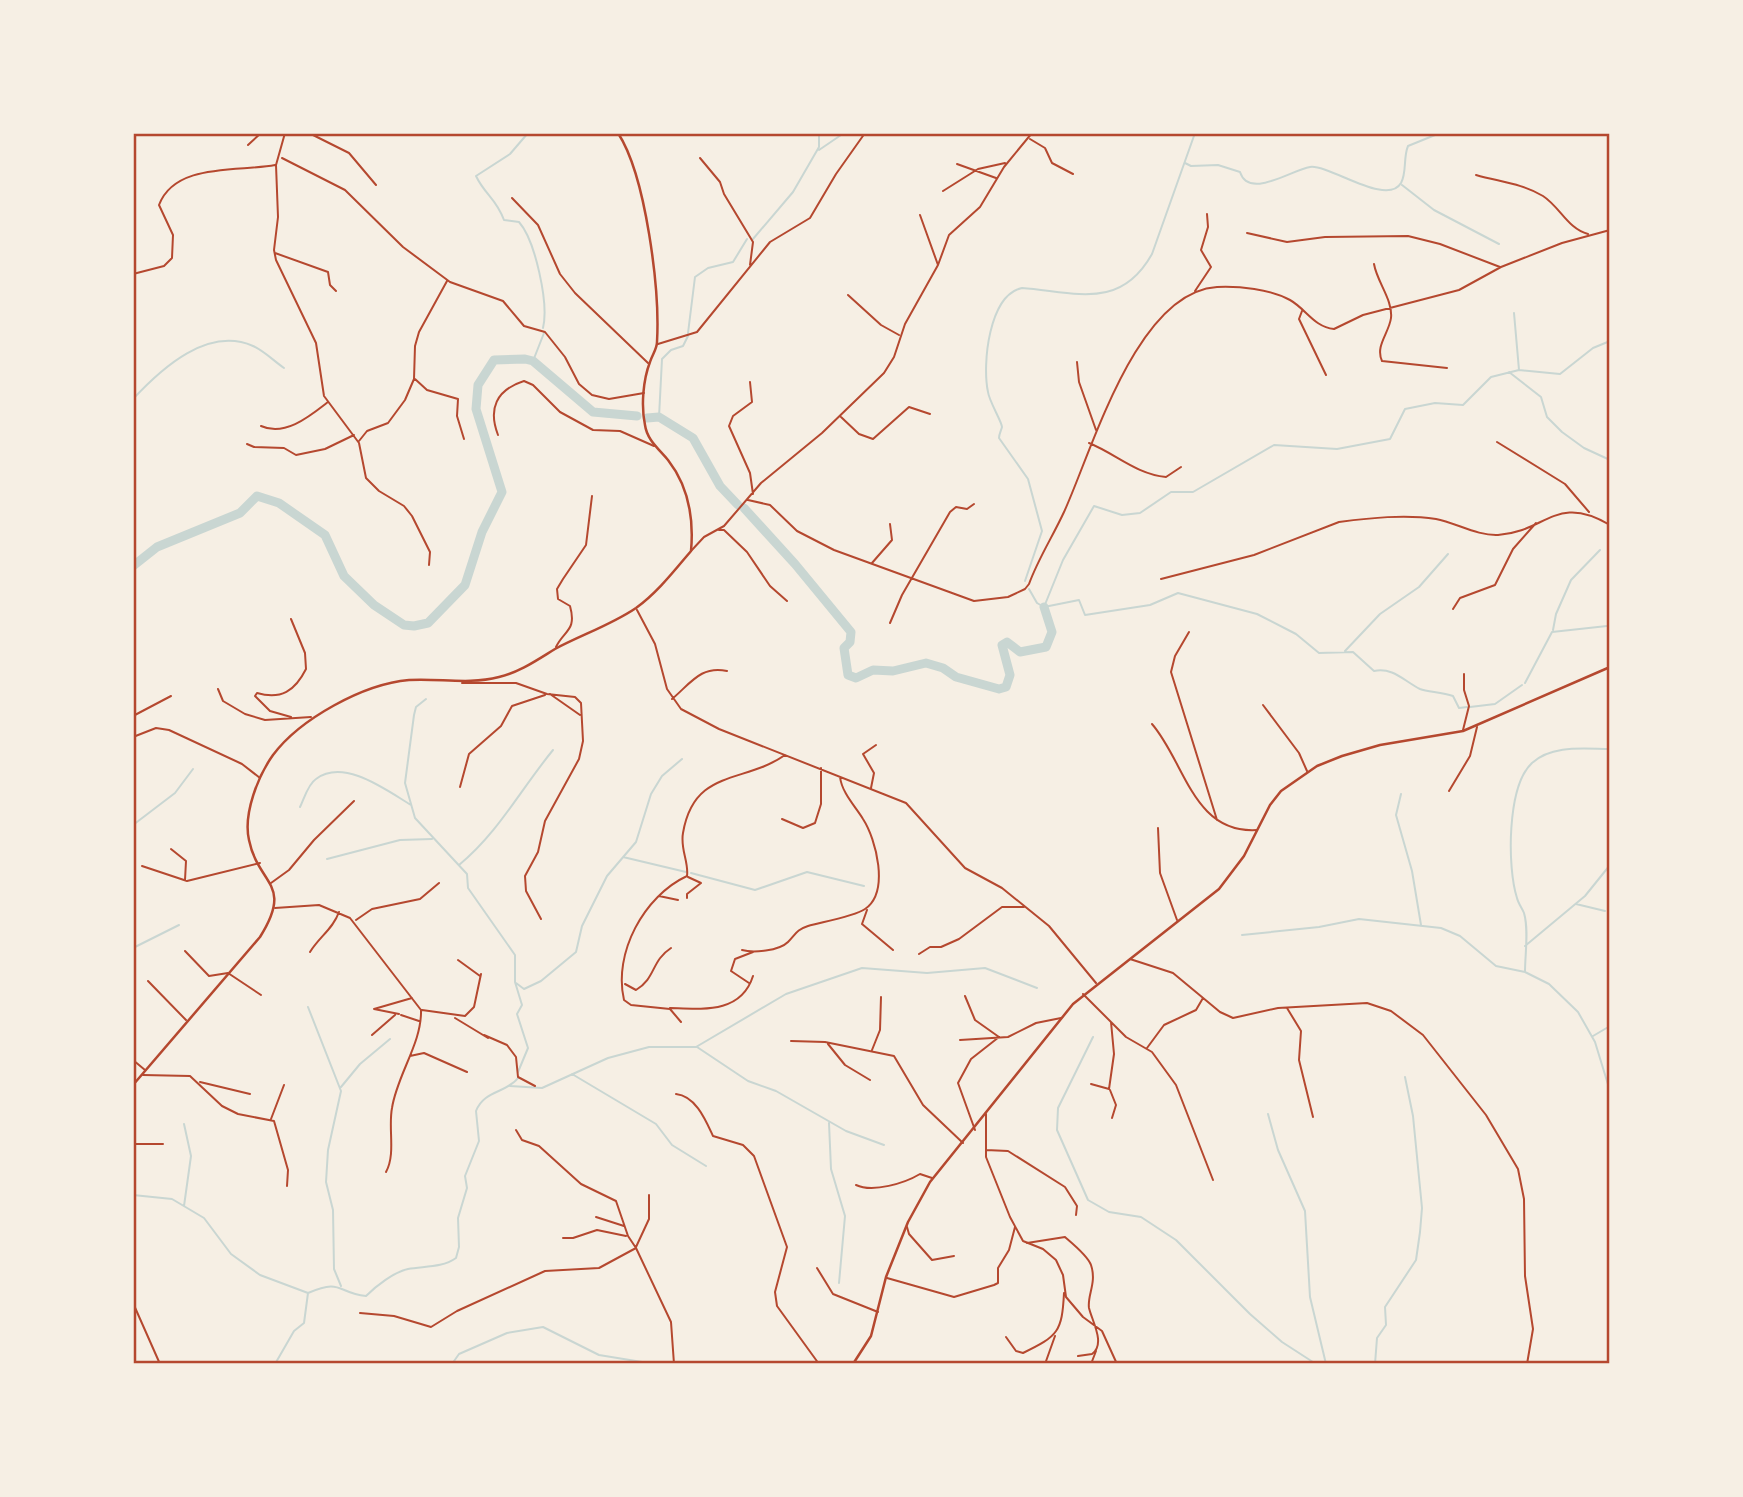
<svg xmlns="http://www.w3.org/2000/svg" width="1743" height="1497" font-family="Signika,sans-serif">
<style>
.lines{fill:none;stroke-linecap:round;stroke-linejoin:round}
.stream{stroke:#c9d6d2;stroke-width:2}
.river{stroke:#c9d6d2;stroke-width:9}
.minor{stroke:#b5482f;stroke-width:2}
.tertiary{stroke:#b5482f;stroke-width:2.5}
.neatline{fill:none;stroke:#b5482f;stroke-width:2.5}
</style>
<rect width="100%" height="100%" fill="#f6efe4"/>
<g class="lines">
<!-- stream -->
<path class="stream" d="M528 133 510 154 476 176C485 195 496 198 504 220L519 222C535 240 549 303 543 328
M819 150 844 133
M1185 163 1191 166 1218 165 1240 172C1249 200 1291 170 1310 167 1329 164 1387 207 1401 183 1407 172 1403 158 1408 146L1440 133
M1402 185 1434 210 1499 244
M753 239 793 192 819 147V133
M1514 313 1519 370
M688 333 695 277 708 268 733 262 747 239
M533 361 544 333
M1509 372 1541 397 1547 417 1562 432 1584 448 1610 460
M133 399C162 368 208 326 253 346 264 351 274 361 284 368
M659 417 662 359 671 350 683 346 688 336
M1025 581 1042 531 1028 479 999 438C999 434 1001 431 1002 427 1002 422 989 401 988 392 982 364 989 295 1022 288 1075 292 1120 311 1152 254L1195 133
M1029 589 1037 603 1044 607 1079 600 1085 615 1150 605 1178 593 1257 614 1296 634 1319 653 1353 652 1374 671C1393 667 1404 681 1420 689 1428 692 1442 692 1453 696L1459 708 1467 707
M1044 607 1063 560 1094 506 1122 515 1140 513 1171 492H1193L1274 445 1337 449 1390 439 1405 409 1435 403 1463 405 1491 377 1519 370 1560 374 1593 348 1610 341
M1553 630 1556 614 1571 580 1600 550
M1345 651 1380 614 1419 587 1448 554
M1525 683 1552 632 1607 626
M426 699 416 707 414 715 405 783 415 818 467 874 468 888 515 955V982L522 1005 517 1014 528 1048 518 1072
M1470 707 1495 704 1522 685
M1401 794 1396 815 1412 871 1421 925
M300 807C304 799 308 784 316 779 344 758 386 790 411 805
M133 825 175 793 193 769
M623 857 686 872
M327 859 400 840 432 839
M459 865C498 833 521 789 553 750
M691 873 755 890 807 872 864 886
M1576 904 1605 911
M1242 935 1319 927 1359 919 1441 928 1460 936 1496 966 1525 972 1549 984 1578 1012 1595 1042 1610 1091
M1525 946 1585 896 1610 865
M133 948 179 925
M1525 972C1525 954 1529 930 1524 913 1522 908 1518 903 1517 898 1507 867 1507 786 1532 763 1552 744 1586 749 1610 749
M516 983 524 989 541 981 576 952 582 926 607 876 636 842 651 794 662 776 682 759
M308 1007 341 1091 328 1150 326 1182 333 1210 334 1269 341 1286
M1593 1036 1610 1026
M1093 1037 1058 1108 1057 1130 1088 1200 1109 1212 1141 1217 1176 1240 1250 1314 1282 1342 1316 1364
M697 1047 748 1081 776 1091 846 1131 884 1145
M572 1074 656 1124 672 1145 706 1166
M510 1086 542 1088 608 1058 649 1047H696L786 994 862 968 927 973 985 968 1037 988
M341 1087 360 1064 390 1039
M1268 1114 1278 1150 1305 1211 1310 1297 1326 1364
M829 1123 831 1169 845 1216 839 1283
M133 1195 172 1199 204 1218 231 1254 260 1275 308 1293
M184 1206 191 1156 184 1124
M275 1364 294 1331 304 1323 308 1293C342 1278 337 1293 366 1296 376 1286 394 1272 408 1269 424 1266 442 1268 456 1258L459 1247 458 1218 467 1188 465 1176 479 1141 476 1111C484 1090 507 1093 518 1078
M452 1364 459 1354 507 1333 543 1327 599 1355 642 1362
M1375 1364 1377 1338 1386 1325 1385 1307 1416 1260 1420 1232 1422 1208 1413 1116 1405 1077"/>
<!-- river -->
<path class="river" d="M647 418 659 417 693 438 720 486 738 505
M744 508 795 564 851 632 850 642 844 648 848 675 856 678 873 670 893 671 926 663 943 668 956 677 999 689 1006 687 1010 675 1002 645 1007 642 1020 652 1046 647 1052 632 1044 607
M133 566 157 547 240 513 257 496 279 503 325 535 344 576 374 605 404 625 414 626 428 623 465 585 482 532 502 492 476 409 478 385 494 360 525 359 533 361 593 412 637 416"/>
<!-- minor -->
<path class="minor" d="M285 133 276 165 278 217 274 250 276 260 316 343 324 396 359 443 366 478 379 491 404 506 412 516 430 552 429 565
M309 133 349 153 376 185
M1030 139 1045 148 1052 163 1073 174
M248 145 261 133
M282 158 345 190 403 247 450 282 503 301 524 326 545 332 565 357 579 384 592 395 609 399 644 393
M700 158 720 182 724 194 753 242 750 265
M957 164 996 178
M1476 175C1500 182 1521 183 1543 196 1560 207 1568 229 1588 234
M943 191 978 169 1005 163
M512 198 538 225 560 274 575 293 648 363
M920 215 938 265
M1247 233 1287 242 1325 237 1408 236 1440 244 1500 267
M275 253 328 272 330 285 336 291
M1374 264C1377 282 1393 300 1391 318 1389 333 1375 346 1382 361L1447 368
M133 274 164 266 172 258 173 235 159 205C175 162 240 172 275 165
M1195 291 1211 267 1201 250 1208 227 1207 214
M848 295 881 325 899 335
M1302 311 1299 319 1326 375
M658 344 697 332 770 242 810 218 836 174 865 133
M1077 362 1079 382 1096 430
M415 379 427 390 458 399 457 416 464 439
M750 382 752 402 733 416 729 426 750 473 753 494
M841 417 859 434 873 439 909 407 930 414
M261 426C285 437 310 416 328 402
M498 435C488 409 496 390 524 381L533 385 560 412 593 430 620 431 654 446
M359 441 367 431 388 423 405 400 414 379 415 346 419 332 447 281
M1497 442 1565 484 1589 512
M1089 443C1116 454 1136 474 1166 477L1181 467
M247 444 254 447 284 448 296 455 325 449 354 435
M748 500 770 505 797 531 834 550 974 601 1008 597 1025 589 1029 584C1038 559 1053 536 1064 512 1092 451 1136 292 1217 287 1239 286 1270 289 1290 300 1306 309 1314 327 1334 329L1363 315 1459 290 1501 267 1562 243 1610 230
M719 530H724L747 552 770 586 787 601
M691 551 704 537 724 526 761 483 822 433 884 373 894 357 905 324 938 265 949 235 980 207 1004 167 1032 133
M872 563 892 540 890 524
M1161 579 1254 555 1339 522C1370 518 1405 514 1436 519 1456 523 1478 536 1498 535 1546 532 1556 493 1610 525
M1453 609 1460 598 1495 585 1513 549 1536 523
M637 610 655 644 667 689 681 709 719 729 906 803 965 868 1002 888 1049 926 1096 983
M890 623 902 595 950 512 956 507 967 509 974 504
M1189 632 1175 656 1171 672 1217 820
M556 647C564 630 577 631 570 606L558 599 557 589 563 579 586 545 592 496
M462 683H516L547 694 575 697 581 703 583 741 579 759 545 821 538 852 525 876 526 891 541 919
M218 689 223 701 245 714 265 720 311 717
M550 694 580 715
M672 699C690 684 701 665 727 671
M1263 705 1299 753 1307 771
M133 716 171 696
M291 717 270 711 255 696 257 693C281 700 295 691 306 669L305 653 291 619
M1152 724C1185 762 1193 834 1257 830
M1463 730 1469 706 1464 690V674
M133 737 156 728 169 730 242 764 260 778
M460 787 469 754 501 726 512 706 545 695
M871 788 874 773 863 754 876 745
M1449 791 1470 756 1477 727
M782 819 803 828 815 823 821 804V768
M1158 828 1160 873 1177 920
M171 849 186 861 185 880
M142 866 187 881 260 863
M271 883 289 870 314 840 354 801
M659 896 678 900
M687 898V894L701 883 688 877
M275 908 319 905 350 918 421 1010C422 1043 397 1075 392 1108 388 1128 396 1154 386 1172
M867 910 862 924 893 950
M356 920 372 909 420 899 439 883
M742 950C753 953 779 951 788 942 796 934 796 930 808 926 822 922 853 917 865 909 890 892 876 839 863 819 855 806 842 793 840 777
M185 951 209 976 228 973 261 995
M310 952C319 937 333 929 339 912
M919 954 930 947H941L959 939 1002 907H1024
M1130 959 1173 973 1220 1012 1233 1018 1278 1008 1367 1003 1391 1011 1423 1035 1486 1115 1518 1169 1524 1199 1525 1276 1533 1329 1527 1364
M458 960 480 976
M148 981 186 1020
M749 983 731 971 735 959 753 952
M625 984 636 990C656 978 651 961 671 948
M1083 994 1126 1037 1152 1052 1176 1085 1213 1180
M965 996 975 1020 999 1037 971 1059 958 1083 975 1130
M670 1008C702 1009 741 1014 753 976
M1287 1008 1301 1031 1299 1060 1313 1117
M422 1010 465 1016 474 1007 481 974
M399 1014 374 1009 412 998
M401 1015 419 1021
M455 1018 488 1038
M681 1022 670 1009 631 1005 624 1000C613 953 644 896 687 876 689 862 680 849 683 833 694 768 744 784 785 755
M372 1035 395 1015
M484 1035 507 1045 516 1057 518 1077 535 1086
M960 1040 1008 1037 1036 1023 1061 1018
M791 1041 825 1042 894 1056 923 1105 963 1143
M828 1044 845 1065 870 1080
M1147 1048 1164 1025 1196 1010 1203 998
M872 1050 880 1030 881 997
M410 1056 424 1053 467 1072
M133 1060 145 1070
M143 1075 190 1076 222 1106 238 1114 274 1121 288 1170 287 1186
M200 1082 250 1094
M1091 1084 1109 1089 1114 1054 1111 1022
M1110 1090 1116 1105 1112 1118
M676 1094C696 1096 706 1121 713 1136L743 1145 754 1156 787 1247 775 1292 777 1306 819 1364
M986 1114V1157L1010 1217 1023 1241 1043 1249 1056 1260 1063 1275 1066 1297 1083 1317 1102 1331 1117 1364
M271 1119 284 1085
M516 1130 522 1140 539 1146 581 1184 616 1201 628 1236 636 1248
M133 1144H163
M986 1150 1008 1151 1065 1187 1077 1206 1076 1215
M856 1185C873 1193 905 1183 920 1174L932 1178
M596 1217 624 1226
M907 1227 909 1234 932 1260 954 1256
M563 1238H573L597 1230 626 1236
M1027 1243 1065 1237C1072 1243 1088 1256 1091 1265 1097 1283 1087 1295 1089 1308 1092 1321 1106 1344 1092 1354L1078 1356
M636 1247 649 1219V1195
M817 1268 833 1294 878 1312
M887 1278 954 1297 994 1285 998 1283V1268L1009 1250 1015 1227
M133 1303 160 1364
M360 1313 394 1316 431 1327 457 1311 545 1271 599 1268 636 1248 671 1322 674 1364
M1006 1337 1016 1351 1023 1353C1058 1336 1062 1332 1064 1293
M1045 1364 1055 1336
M1091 1364 1096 1351"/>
<!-- tertiary -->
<path class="tertiary" d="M133 1085 260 937C294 883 258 885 249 840 243 814 258 776 273 755 300 719 363 684 409 680 440 678 468 685 499 677 520 672 537 660 555 649 581 635 611 625 636 608 657 593 674 571 691 551 694 518 689 487 668 460 659 449 647 440 645 425 641 406 643 380 650 362 652 355 657 349 657 342 660 290 646 176 618 133
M853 1364 871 1336 886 1277 908 1222 930 1182 1073 1004 1219 889 1244 856 1270 805 1281 791 1317 766 1342 756 1380 745 1463 731 1610 667"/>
</g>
<!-- border -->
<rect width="1743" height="1497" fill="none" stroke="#f6efe4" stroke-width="270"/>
<rect x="135" y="135" width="1473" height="1227" class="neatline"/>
</svg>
